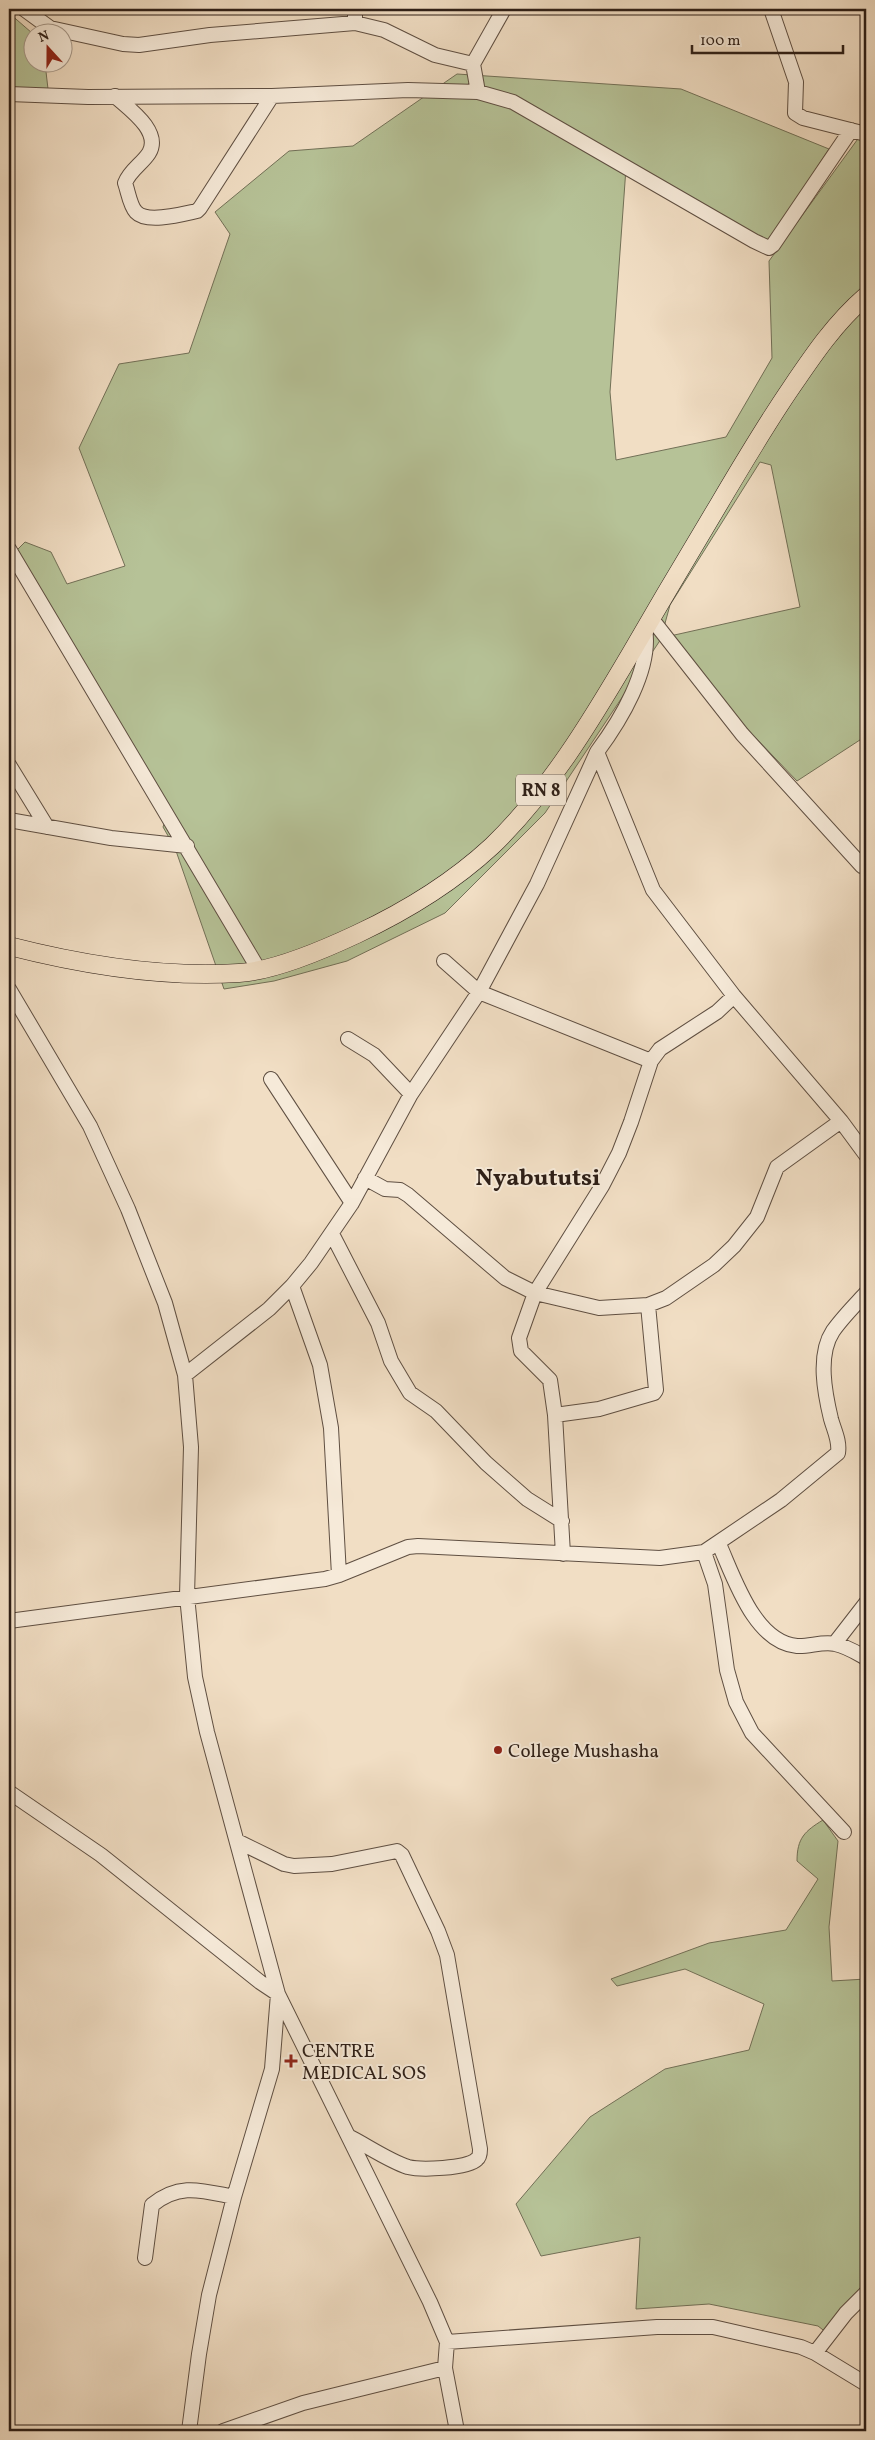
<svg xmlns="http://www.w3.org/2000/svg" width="875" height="2440" font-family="Vollkorn,serif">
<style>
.green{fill:#b6c297;stroke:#727057;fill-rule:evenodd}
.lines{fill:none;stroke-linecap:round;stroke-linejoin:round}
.minor-casing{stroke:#5f4f42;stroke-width:16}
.major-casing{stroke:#2e1f17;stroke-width:19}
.minor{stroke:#f6ead9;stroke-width:14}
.major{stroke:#f1dec4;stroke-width:18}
.poi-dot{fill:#8f2418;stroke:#f6ead9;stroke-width:2}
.labels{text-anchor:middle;stroke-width:4;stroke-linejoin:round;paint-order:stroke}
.shield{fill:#f6ead9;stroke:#6a5c51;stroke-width:1}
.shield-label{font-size:18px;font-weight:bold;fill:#2e1f17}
.poi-label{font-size:19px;fill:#2e1f17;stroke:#f6ead9;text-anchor:start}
.district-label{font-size:24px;font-weight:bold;fill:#2e1f17;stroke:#f6ead9}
</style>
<rect width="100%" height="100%" fill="#f1dec4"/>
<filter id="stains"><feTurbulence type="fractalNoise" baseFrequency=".004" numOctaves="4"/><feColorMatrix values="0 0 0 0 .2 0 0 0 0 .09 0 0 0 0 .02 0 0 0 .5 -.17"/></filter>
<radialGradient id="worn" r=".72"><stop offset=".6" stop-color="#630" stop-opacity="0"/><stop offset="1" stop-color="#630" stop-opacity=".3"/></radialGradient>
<!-- green -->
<path class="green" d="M9 13 32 33V62L45 63 48 89 9 88Z
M457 74 681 89 829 149 762 251 626 168 610 392 616 460 726 437 772 358 769 261 860 136 866 138V736L797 781 661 639 545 813 445 913 347 961 274 981 224 989 175 848 163 827 170 808 16 551 25 542 51 552 67 584 125 566 79 448 119 364 189 353 230 234 215 212 289 151 353 146ZM760 462 771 465 800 607 661 638 670 605Z
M823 1820 838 1841 829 1927 832 1981 866 1979V2290L827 2333 818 2326 709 2304 636 2309 640 2237 541 2256 516 2204 590 2117 665 2069 749 2050 764 2004 685 1969 617 1986 611 1979 709 1943 786 1930 818 1879 797 1861C797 1838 805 1831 823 1820Z"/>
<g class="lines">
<defs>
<path id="minor" d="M24 9 50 28 123 44 139 45 210 35 355 23 384 30 435 55 473 64 478 92
M771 9 796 82 795 113 803 118 866 134
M355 23V9
M473 64 504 9
M9 94 88 97 272 96 408 90 478 92 513 102 754 241 769 248 773 245 851 130
M115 96C128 108 162 131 149 153 142 164 130 170 125 183 128 191 130 206 136 212 147 224 183 214 197 211L200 208 272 96
M9 549 259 970
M651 618 742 734 862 866
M645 629C652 669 620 721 597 752L653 890 734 996 841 1121 866 1155
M9 765 47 827
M9 820 111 838 187 846
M444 961 479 992 651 1061
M9 989 90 1126 128 1209 165 1303 185 1375 191 1447 187 1596 195 1677 207 1732 278 1994 430 2302 447 2342 445 2368 457 2431
M348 1039 374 1055 411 1094
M271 1079 352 1203
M365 1178 385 1189 400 1190 408 1195 505 1278 535 1293 599 1308 648 1305 666 1298 714 1265 734 1246 757 1217 777 1167 841 1121
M332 1234 378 1323 391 1361 410 1393 436 1411 486 1463 527 1499 562 1521
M292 1286 320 1365 331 1428 339 1575
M185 1375 269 1309 292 1286 311 1263 352 1203 411 1094 479 992 537 884 597 752
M555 1415 550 1380 521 1351 519 1338 535 1293 602 1186 619 1153 631 1122 651 1061 660 1049 717 1012 734 996
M719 1544C734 1577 754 1642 797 1646 809 1647 823 1641 835 1644 846 1646 857 1653 866 1658
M704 1552 715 1584 727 1670 736 1702 752 1733 844 1832
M563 1554 555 1415 599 1409 654 1393 656 1390 648 1305
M9 1621 325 1579 339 1575 408 1547 418 1546 660 1558 704 1552 781 1500 838 1453C840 1441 834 1430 831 1419 825 1394 817 1355 833 1331 842 1318 855 1305 866 1293
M835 1643 866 1603
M9 1792 101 1855 260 1982 278 1994 272 2069 234 2197 209 2295 199 2354 189 2431
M237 1841 284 1864 294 1866 332 1864 397 1851 402 1855 438 1931 447 1955 480 2149C480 2152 480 2157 477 2159 467 2169 420 2170 408 2167 389 2161 366 2145 348 2136
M145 2258 152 2205C180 2182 203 2191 234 2197
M447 2342 657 2327H713L801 2347 815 2353 866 2384
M815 2353 846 2313 866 2293
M223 2431 303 2403 445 2368"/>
<path id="major" d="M9 946C83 965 162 978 239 973 275 971 325 949 357 934 406 911 452 883 492 846 549 791 591 721 631 653 660 603 689 554 719 504 742 465 765 426 791 388 814 354 835 323 866 296"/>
</defs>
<!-- minor casing -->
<use href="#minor" class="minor-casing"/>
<!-- major casing -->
<use href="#major" class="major-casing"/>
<!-- minor -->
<use href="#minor" class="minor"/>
<!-- major -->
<use href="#major" class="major"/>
</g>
<!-- markers -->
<g class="poi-dot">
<circle cx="498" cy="1750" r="5"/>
<path d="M288.5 2053.5h5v5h5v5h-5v5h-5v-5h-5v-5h5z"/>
</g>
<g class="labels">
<!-- shield labels -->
<rect class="shield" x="516" y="774.5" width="50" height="31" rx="4"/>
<g class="shield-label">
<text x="541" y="796">RN 8</text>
</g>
<!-- poi labels -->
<g class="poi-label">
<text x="508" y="1757">College Mushasha</text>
<text x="302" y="2057">CENTRE<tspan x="302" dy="22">MEDICAL SOS</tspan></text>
</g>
<!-- district labels -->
<g class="district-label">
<text x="538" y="1185">Nyabututsi</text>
</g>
</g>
<!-- margin -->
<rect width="875" height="2440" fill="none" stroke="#f1dec4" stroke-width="30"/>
<rect x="10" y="10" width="855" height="2420" fill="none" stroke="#2e1f17" stroke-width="2.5"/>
<rect x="15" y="15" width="845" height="2410" fill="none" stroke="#2e1f17"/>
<!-- north arrow -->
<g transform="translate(48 48) rotate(339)"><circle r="24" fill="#f6ead9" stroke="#a6998b"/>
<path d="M0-4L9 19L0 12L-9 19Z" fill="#8f2418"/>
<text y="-8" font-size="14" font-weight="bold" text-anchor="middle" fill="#2e1f17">N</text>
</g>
<!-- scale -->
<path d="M692 45v8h151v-8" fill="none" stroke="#2e1f17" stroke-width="2.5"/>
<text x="700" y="45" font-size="15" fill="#2e1f17" stroke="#f6ead9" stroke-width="4" paint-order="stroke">100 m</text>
<rect width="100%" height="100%" filter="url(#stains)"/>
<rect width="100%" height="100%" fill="url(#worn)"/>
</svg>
